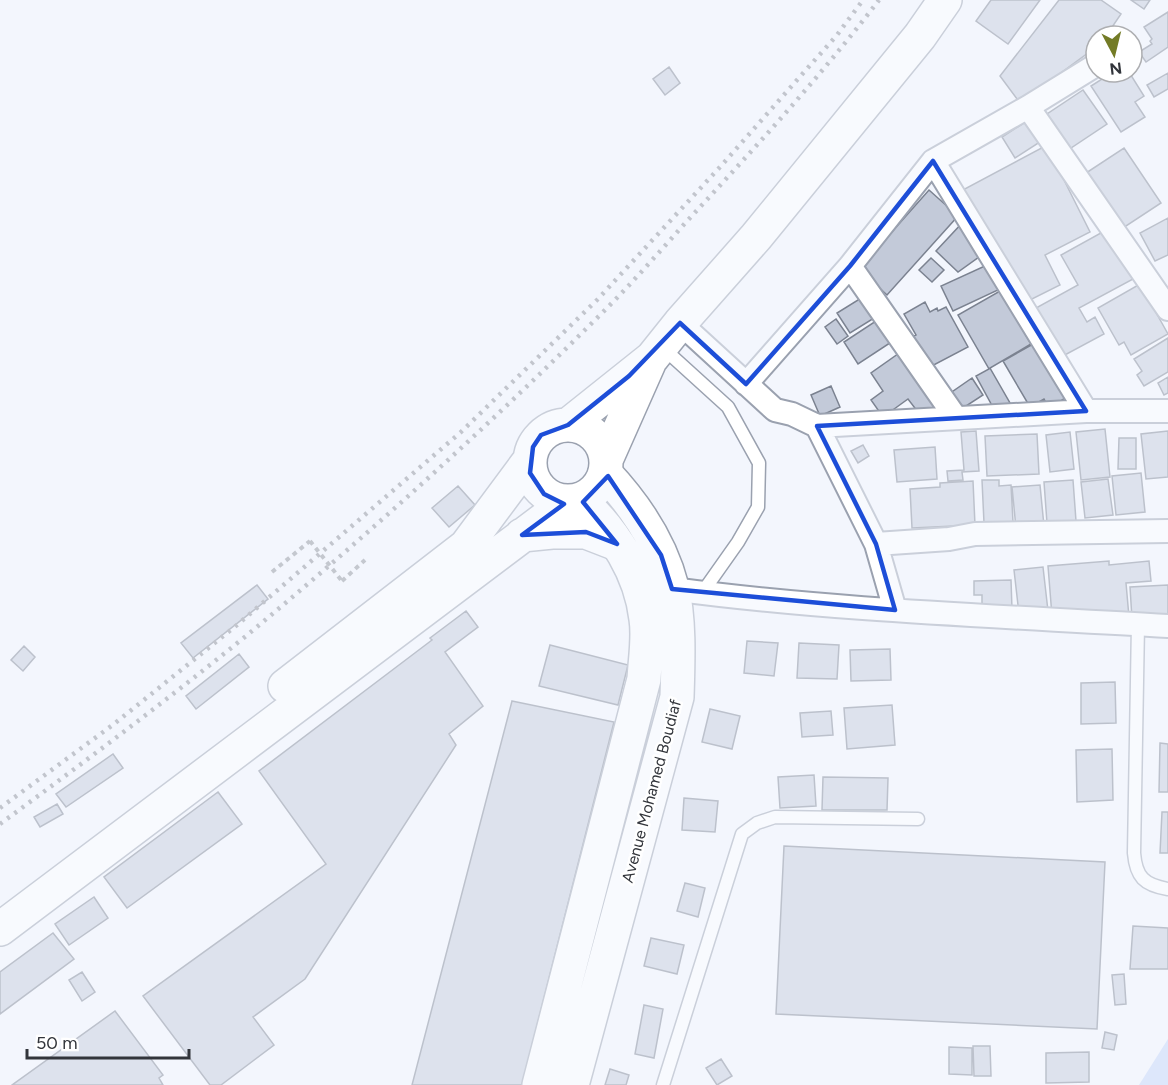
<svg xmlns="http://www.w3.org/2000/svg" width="1168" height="1085" font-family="Figtree,sans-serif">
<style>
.green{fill:#c3d4f9}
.building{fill:#c3cad9;stroke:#7b8290;stroke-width:1.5}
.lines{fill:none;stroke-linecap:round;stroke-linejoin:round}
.lane-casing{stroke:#9aa1af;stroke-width:15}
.street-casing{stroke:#9aa1af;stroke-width:26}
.secondary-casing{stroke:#9aa1af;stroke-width:36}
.primary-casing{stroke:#9aa1af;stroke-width:36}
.path{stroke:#8d9097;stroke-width:4;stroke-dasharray:4.5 4.5;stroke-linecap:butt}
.lane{stroke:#fff;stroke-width:12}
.street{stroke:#fff;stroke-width:22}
.secondary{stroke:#fff;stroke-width:33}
.primary{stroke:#fff;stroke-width:33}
.rail{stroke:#888b92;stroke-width:4.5;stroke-dasharray:3 6;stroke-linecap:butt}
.path-bridge{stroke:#8d9097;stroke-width:4;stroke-dasharray:4.5 4.5;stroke-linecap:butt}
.marked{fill:none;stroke:#1d4ed8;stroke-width:4.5;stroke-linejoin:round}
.labels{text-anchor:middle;stroke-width:5;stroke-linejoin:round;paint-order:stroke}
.street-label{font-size:16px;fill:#32353b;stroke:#fff}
</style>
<rect width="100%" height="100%" fill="#f3f6fd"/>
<!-- green -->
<path class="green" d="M1168 1039V1085H1139Z"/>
<!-- building -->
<path class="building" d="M991 0H1040L1008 44 976 21Z
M1059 0H1101L1121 14 1106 36H1096V47L1020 103 1000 76Z
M1131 0H1150L1144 9Z
M1168 12V47L1146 62 1139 52 1152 44 1150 41 1152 39 1144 27Z
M669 67 680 83 665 95 653 79Z
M1113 72H1129L1144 96 1135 102 1145 117 1121 132 1091 86Z
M1168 73V89L1154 97 1147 85Z
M1083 90 1107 124 1065 152 1041 118Z
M1030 119 1043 140 1015 158 1002 137Z
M1049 144 1060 172 1090 232 1045 255 1060 285 1024 303 981 217 974 220 959 192Z
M1124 148 1161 203 1123 228 1086 173Z
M929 190 958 216 887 295 859 269Z
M1168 218V255L1155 261 1140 233Z
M964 221 986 252 958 272 936 251Z
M1108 229 1135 278 1079 308 1087 322 1095 317 1104 334 1063 356 1036 308 1078 285 1061 255Z
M931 258 944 270 932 282 919 270Z
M987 265 998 290 953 311 941 286Z
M1140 284 1168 334 1131 355 1124 342 1119 345 1098 308Z
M1000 291 1031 344 990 368 1010 403 995 411 976 376 989 369 958 315Z
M866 295 879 315 850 333 837 313Z
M925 302 930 312 937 308 938 311 946 307 968 347 928 368 912 337 916 335 904 314Z
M882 317 896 339 858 364 844 342Z
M836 319 848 336 837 344 825 327Z
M1168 338V372L1144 386 1137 375 1142 371 1134 359Z
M1042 339 1072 394 1049 408 1044 399 1030 407 1003 361Z
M905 349 942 401 921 416 908 399 883 417 871 400 883 391 871 373Z
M1168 377V393L1164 395 1158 383Z
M972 378 983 395 960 410 949 394Z
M831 386 840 407 820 416 811 395Z
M1105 429 1110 477 1081 480 1076 432Z
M976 431 979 471 962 472 963 480 948 481 947 471 964 470 961 432Z
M1168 431V477L1146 479 1141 434Z
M1070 432 1074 469 1050 472 1046 435Z
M1037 434 1039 474 987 476 985 436Z
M1119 438H1136V469H1118Z
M863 445 869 456 858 463 851 451Z
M935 447 937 479 897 482 894 450Z
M1141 473 1145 512 1116 515 1112 476Z
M1108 479 1113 515 1085 518 1081 482Z
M982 480H999V486L1011 485 1013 522 984 523Z
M1073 480 1076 521 1047 523 1044 482Z
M973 481 975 525 912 528 910 489 940 487V483Z
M1040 485 1044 526 1016 528 1012 487Z
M458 486 475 505 449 527 432 508Z
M1109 561V565L1149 561 1151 581 1126 583 1129 617 1052 616 1048 566Z
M1043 567 1048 611 1019 614 1014 570Z
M1011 580 1012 609 982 610V595H974V581Z
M257 585 268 599 193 658 181 643Z
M1168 585V617L1132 619 1130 587Z
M466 611 478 627 445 652 483 706 449 734 456 745 305 979 253 1017 274 1045 221 1085H210L143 996 326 864 259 771 432 640 430 638Z
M747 641 778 643 774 676 744 673Z
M799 643 839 645 837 679 797 678Z
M550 645 628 665 618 705 539 686Z
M24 646 35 657 23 671 11 660Z
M890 649 891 680 851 681 850 650Z
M239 654 249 667 196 709 186 696Z
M1115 682 1116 723 1081 724V683Z
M512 701 614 722 522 1085H412Z
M892 705 895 745 847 749 844 708Z
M710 709 740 716 732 749 702 742Z
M831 711 833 735 802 737 800 713Z
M1160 743 1168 744V792H1159Z
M1112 749 1113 800 1077 802 1076 750Z
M113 754 123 768 66 807 56 794Z
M814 775 816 806 780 808 778 777Z
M823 777 888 778 887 810H822Z
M218 792 242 824 127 908 104 877Z
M684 798 718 801 715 832 682 830Z
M57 804 63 814 40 827 34 817Z
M1162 812H1168V853H1160Z
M784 846 1105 862 1097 1029 776 1014Z
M685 883 705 888 698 917 677 911Z
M94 897 108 918 69 945 55 924Z
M1133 926 1168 928V969H1130Z
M53 933 74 959 0 1014V972Z
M651 938 684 945 677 974 644 966Z
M82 972 95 992 82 1001 69 980Z
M1124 974 1126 1004 1115 1005 1112 975Z
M644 1005 663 1009 654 1058 635 1054Z
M115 1011 163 1075 159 1078 163 1085H12Z
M1105 1032 1117 1035 1114 1050 1102 1048Z
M973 1046H990L991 1076H974Z
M949 1047 972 1048V1075L949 1074Z
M1089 1052V1082L1046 1083V1053Z
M721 1059 732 1076 717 1085 706 1068Z
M610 1069 629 1075 626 1085H605Z"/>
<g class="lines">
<defs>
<path id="lane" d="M663 348 728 407 759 463 758 507 738 542 702 593
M1138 624 1134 853C1136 877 1144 885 1168 889
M663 1085 742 834 757 823 775 817 918 819"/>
<path id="street" d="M1028 107 1168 309
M933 161 1086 411
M850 266 956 418
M680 323 775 410 792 414 817 426 1086 411H1168
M746 384 850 266 933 161 1028 107 1096 65
M817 426 876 544 895 610
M876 544 949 539 975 534 1168 531
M672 589C837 611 1003 616 1168 626"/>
<path id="secondary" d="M539 1085 644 679C645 660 649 638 646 619 641 573 614 531 580 500
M572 1085 677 697C678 664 680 619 672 587 661 544 635 505 605 473"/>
<path id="primary" d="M530 463a38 38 0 1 1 76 0a38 38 0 1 1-76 0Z
M568 425 652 358 680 323 756 237 920 36 945 0
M606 460 649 363
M522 535 552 532H586L617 544
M285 686 466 546 529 461
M0 929 567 502"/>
</defs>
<!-- lane casing -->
<use href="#lane" class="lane-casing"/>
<!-- street casing -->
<use href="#street" class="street-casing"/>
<!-- secondary casing -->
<use href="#secondary" class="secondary-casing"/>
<!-- primary casing -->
<use href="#primary" class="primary-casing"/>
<!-- path -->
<path class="path" d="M272 572 310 541
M342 581 365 560"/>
<!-- lane -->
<use href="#lane" class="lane"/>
<!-- street -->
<use href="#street" class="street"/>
<!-- secondary -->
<use href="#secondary" class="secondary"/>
<!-- primary -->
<use href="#primary" class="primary"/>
<!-- rail -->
<path class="rail" d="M0 808 114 724 237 625 461 432 597 300 720 167 837 35 863 0
M0 824C83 763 166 701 246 636 370 533 491 424 606 309 634 281 661 250 688 220 754 149 820 77 879 0"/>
<!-- path-bridge -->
<path class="path-bridge" d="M310 541 342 581"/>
</g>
<!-- marked area -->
<path d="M0 0H1168V1085H0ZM933 161 1086 411 817 426 876 544 895 610 672 589 661 555 608 476 583 502 617 544 586 532 522 535 564 504 544 494 530 473 533 447 541 435 568 425 629 376 680 323 746 384 850 266Z" fill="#f3f6fd" fill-opacity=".55" fill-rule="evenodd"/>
<path class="marked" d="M933 161 1086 411 817 426 876 544 895 610 672 589 661 555 608 476 583 502 617 544 586 532 522 535 564 504 544 494 530 473 533 447 541 435 568 425 629 376 680 323 746 384 850 266Z"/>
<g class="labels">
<!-- street labels -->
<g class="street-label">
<text transform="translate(651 791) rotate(-75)" y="6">Avenue Mohamed Boudiaf</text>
</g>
</g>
<!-- north arrow -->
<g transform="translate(1114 54) rotate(173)"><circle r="28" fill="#ffffff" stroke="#adaeb1" stroke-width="1.5"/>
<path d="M0-4.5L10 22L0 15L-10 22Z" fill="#737b26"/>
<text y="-9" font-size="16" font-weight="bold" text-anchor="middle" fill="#32353b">N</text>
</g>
<!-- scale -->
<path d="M27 1049v9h162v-9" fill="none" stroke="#32353b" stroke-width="3"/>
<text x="36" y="1049" font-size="18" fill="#32353b" stroke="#ffffff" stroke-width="4.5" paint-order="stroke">50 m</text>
</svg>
